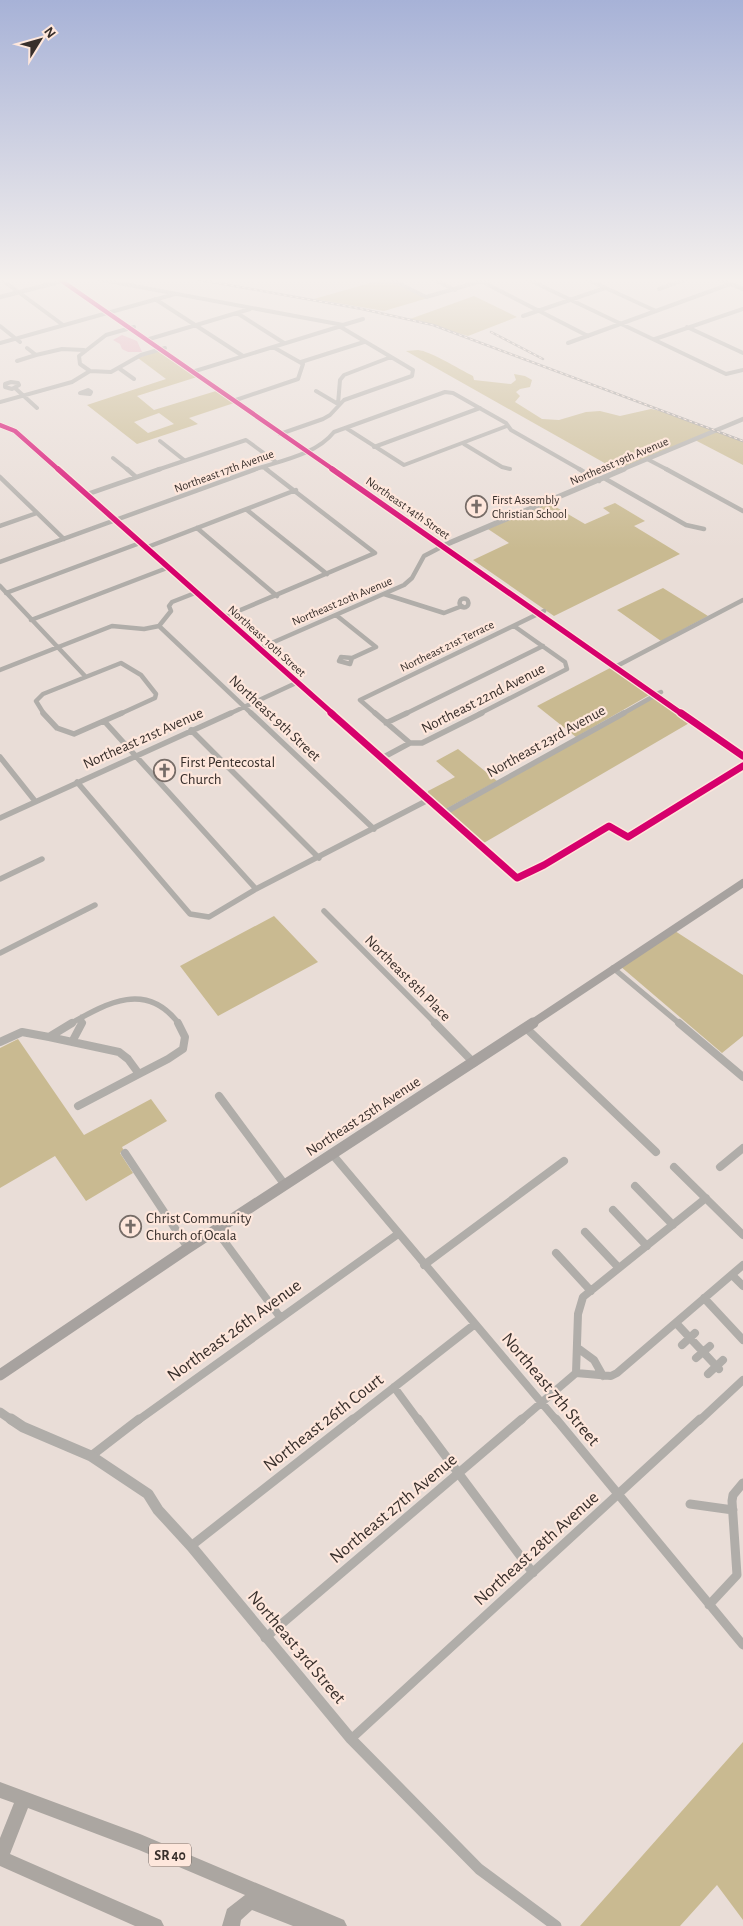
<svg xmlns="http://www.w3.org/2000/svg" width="743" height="1926" font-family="'Alegreya Sans',sans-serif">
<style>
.forest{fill:#c9ba91;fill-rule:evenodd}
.water{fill:#e6aebd}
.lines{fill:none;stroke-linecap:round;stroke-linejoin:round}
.minor-far4{stroke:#b0ada9;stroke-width:4}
.minor-far3{stroke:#b0ada9;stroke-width:4.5}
.minor-far2{stroke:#b0ada9;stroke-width:5.5}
.minor-far1{stroke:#b0ada9;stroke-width:8}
.minor{stroke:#b0ada9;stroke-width:9}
.tertiary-far3{stroke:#b0ada9;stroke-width:4.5}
.tertiary-far2{stroke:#b0ada9;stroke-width:5.5}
.tertiary-far1{stroke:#b0ada9;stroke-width:9}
.tertiary{stroke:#b0ada9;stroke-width:11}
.secondary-far1{stroke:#a7a29f;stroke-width:8}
.secondary{stroke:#a7a29f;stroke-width:11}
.primary{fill:#aba6a1;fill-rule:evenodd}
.rail-casing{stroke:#a39f9c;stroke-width:2.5}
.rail{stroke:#fee7dc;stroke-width:1;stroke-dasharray:3;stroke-linecap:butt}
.cycleway-far2-casing{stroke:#fee7dc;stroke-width:6}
.cycleway-far1-casing{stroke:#fee7dc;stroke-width:8}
.cycleway-casing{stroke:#fee7dc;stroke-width:10}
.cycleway-far2{stroke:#d6006c;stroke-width:4.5}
.cycleway-far1{stroke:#d6006c;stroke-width:5.5}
.cycleway{stroke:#d6006c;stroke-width:7}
.labels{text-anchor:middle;stroke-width:4.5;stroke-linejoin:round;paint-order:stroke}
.far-street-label{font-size:12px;fill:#382f2b;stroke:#fee7dc}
.far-poi-label{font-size:12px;fill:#382f2b;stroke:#fee7dc;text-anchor:start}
.shield{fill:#fee7dc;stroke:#736660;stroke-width:1}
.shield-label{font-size:14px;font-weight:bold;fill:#382f2b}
.street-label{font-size:15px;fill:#382f2b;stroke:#fee7dc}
.poi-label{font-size:15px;fill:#382f2b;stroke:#fee7dc;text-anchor:start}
.near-street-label{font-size:18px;fill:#382f2b;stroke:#fee7dc}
</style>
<rect width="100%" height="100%" fill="#e9ddd7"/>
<!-- forest -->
<path class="forest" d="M384 279 428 298 384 311 314 299Z
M474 296 517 317 468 336 410 319Z
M159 350 197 377 137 396 154 410 216 391 234 403 189 418 198 424 137 444 87 405 166 379 138 358ZM159 413 174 424 148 433 134 422Z
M418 350C430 351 459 369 473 376L474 380 511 384 516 380 514 374 525 376 532 380 530 387 520 389 516 392 520 396 515 402 542 419 559 420 586 412 600 411 620 416 651 409 666 412 713 430 617 470 406 351Z
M716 431 743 441V465L695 440Z
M549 503 585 524 610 513 603 508 615 503 645 521 634 526 680 554 554 616 473 560 509 543 488 529Z
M663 588 708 616 661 641 617 610Z
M612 667 651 694 576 737 537 706Z
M655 697 691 722 482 844 448 813Z
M458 749 497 781 444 810 428 797V791L455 777 436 761Z
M274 916 318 962 218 1016 180 966Z
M675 931 743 975V1036L722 1053 620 966Z
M18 1039 84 1135 151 1099 167 1121 122 1147 124 1151 120 1153 133 1173 86 1201 55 1156 0 1188V1048Z
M743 1742V1920L717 1885 680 1926H580Z"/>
<!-- water -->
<path class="water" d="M122 335 137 341 142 352H128L122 349 120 344 113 340Z"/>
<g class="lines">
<!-- minor-far4 -->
<path class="minor-far4" d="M1 279 63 325
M97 279 343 325 363 319
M390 279 426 297 489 279
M433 279 455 290
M477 279 588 336
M527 279 726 374 743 370
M586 279 656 311
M659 289 686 279
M155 299 243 356
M237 313 284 343
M523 316 605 288
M0 326 20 342
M687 327 743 353
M655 339 743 309
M146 340 250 309
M0 343 175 294
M568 343 730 284
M36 355 62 349 84 350
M17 361 36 355 27 348
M301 362 364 342
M120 369 134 379
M90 371 80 364 79 356 106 335 134 327
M192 372 338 327
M11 382 18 383 19 385 12 389 5 387V384Z
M15 388 37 408
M88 390 91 392 90 394 80 393Z
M316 391 338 404 340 380 344 375 391 357
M233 401 298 379 303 364 273 347
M0 402 72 382 90 371 111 372 141 355 165 348
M0 425 15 431 59 470
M346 428 404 465 507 426
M280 434 323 419 330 415 344 400 412 376 413 370 339 326
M160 441 184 460
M464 444 502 467 510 469
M374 447 480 408
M113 458 128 470
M647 459 668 470
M263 467 268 470
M157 470 246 440 276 462
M253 470C279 461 316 455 334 432L445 392 453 393 506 423 511 430 581 470"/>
<!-- minor-far3 -->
<path class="minor-far3" d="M58 469 333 714
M127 469 136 477
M579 469 599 481
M666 469 743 511
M0 477 64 539
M604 478 686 525 704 529
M85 495 160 469
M247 510 327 574
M0 526 37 513
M197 528 277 596
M145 548 296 490
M0 562 256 469
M0 586 85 676
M6 593 140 543
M384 594 444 613 462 606
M459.5 603a4.5 4.5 0 1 1 9 0a4.5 4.5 0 1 1-9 0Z
M336 615 376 647 352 658
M224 617 375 553 266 469
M31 620 167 568
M159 626 252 714
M258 649 404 585 412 578 424 556 447 544
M341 657 352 658 350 664 339 661Z
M615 667 743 600
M0 670 112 626 144 629 159 626 171 611 169 606 172 602 195 593
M44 714 36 701 43 694 121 663 141 675 156 694 155 698 120 714
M229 714 296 683
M376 714 360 700 544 611
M405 714 543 646
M479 714 567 669 565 662 514 626
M622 714 661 692"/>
<!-- minor-far2 -->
<path class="minor-far2" d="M43 713 57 728 74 734 122 713
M251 713 374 829
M331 713 517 878 544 865 609 826 628 837 743 766
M375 713 410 743
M105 722 256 889
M386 723 407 713
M191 730 319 858
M0 757 35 801
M382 758 410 743H422L482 713
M77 782 190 914 209 917 256 889 428 800
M444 813 624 713
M0 818 231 713
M0 879 42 859
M324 911 436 1024
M0 953 95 905
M613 968 680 1024
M70 1024C108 1002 147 981 179 1024
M81 1024 82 1017"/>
<!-- minor-far1 -->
<path class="minor-far1" d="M72 1023 49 1037 119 1052 128 1059 139 1074 168 1059 183 1049 185 1037 178 1023
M435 1023 474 1063
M679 1023 743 1077
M526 1028 656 1152
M0 1042 22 1032 49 1037
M72 1042 82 1023
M219 1096 285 1185
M78 1106 139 1074
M125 1153 188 1248
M332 1154 557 1421
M674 1167 743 1235
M720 1167 743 1148
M635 1186 673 1225
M613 1210 647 1246
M216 1230 280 1317
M585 1232 619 1268
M556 1253 591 1291
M424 1265 564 1161
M732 1275 743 1286
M704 1298 743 1340
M676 1323 719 1369
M682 1345 695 1333
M579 1349 594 1360 603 1376
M696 1358 710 1346
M576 1373 578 1314 583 1297 706 1198
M576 1373 611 1376 617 1373 743 1265
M708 1374 723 1360
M394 1387 419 1421
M137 1421 398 1234
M351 1421 475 1324
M520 1421 576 1373
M699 1421 743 1380"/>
<!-- minor -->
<path class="minor" d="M418 1419 533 1573
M556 1419 743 1645
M91 1456 139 1419
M690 1504 733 1510
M191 1546 353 1419
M709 1605 737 1575 732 1501 733 1495 743 1483
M265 1638 522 1419
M351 1739 700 1419"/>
<!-- tertiary-far3 -->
<path class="tertiary-far3" d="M719 279 743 289
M0 297 66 280
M621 470 743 419"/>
<!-- tertiary-far2 -->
<path class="tertiary-far2" d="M447 544 624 469"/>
<!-- tertiary-far1 -->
<path class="tertiary-far1" d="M0 1412 13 1421"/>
<!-- tertiary -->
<path class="tertiary" d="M11 1419 23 1427 91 1456 148 1494 158 1510 191 1546 351 1739 479 1869 556 1926"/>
<!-- secondary-far1 -->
<path class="secondary-far1" d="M531 1024 743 883"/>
<!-- secondary -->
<path class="secondary" d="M0 1375 188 1248 533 1023"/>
<!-- primary -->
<path class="primary" d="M57 279H63L743 752V759Z
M0 1782 140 1834 344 1920 347 1926H293L252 1910 241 1920 240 1926H222L227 1909 245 1895 139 1850 28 1808 10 1854 161 1920 164 1926H135L0 1866V1838L14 1803 0 1798Z"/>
<defs>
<path id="rail" d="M195 279 362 309 433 325 743 441
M491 332 543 359"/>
</defs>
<!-- rail casing -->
<use href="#rail" class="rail-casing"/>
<!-- rail -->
<use href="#rail" class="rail"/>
<defs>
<path id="cycleway-far2" d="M59 279 334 470
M0 425 15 431 59 470"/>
<path id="cycleway-far1" d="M58 469 333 714
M332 469 682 714"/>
<path id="cycleway" d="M331 713 517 878 544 865 609 826 628 837 743 766
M681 713 743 756"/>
</defs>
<!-- cycleway-far2 casing -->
<use href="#cycleway-far2" class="cycleway-far2-casing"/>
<!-- cycleway-far1 casing -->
<use href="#cycleway-far1" class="cycleway-far1-casing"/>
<!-- cycleway casing -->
<use href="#cycleway" class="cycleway-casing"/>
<!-- cycleway-far2 -->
<use href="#cycleway-far2" class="cycleway-far2"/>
<!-- cycleway-far1 -->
<use href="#cycleway-far1" class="cycleway-far1"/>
<!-- cycleway -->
<use href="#cycleway" class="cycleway"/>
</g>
<!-- sky -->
<linearGradient id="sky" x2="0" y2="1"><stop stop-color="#a7b2d7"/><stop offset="0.51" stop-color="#f5f0ed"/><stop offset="1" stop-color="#f5f0ed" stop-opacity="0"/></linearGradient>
<rect width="743" height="549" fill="url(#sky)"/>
<!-- icons -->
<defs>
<symbol id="church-ring" viewBox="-11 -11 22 22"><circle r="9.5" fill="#fee7dc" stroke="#766c67" stroke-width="1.5"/><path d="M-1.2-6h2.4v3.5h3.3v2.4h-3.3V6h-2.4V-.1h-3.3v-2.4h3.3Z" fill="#766c67"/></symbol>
</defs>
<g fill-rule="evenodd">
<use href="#church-ring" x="464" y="494" width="25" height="25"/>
<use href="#church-ring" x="152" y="758" width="25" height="25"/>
<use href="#church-ring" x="118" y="1214" width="25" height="25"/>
</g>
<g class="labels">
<!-- far-street labels -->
<g class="far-street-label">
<text transform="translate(619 461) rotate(-23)" y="4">Northeast 19th Avenue</text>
<text transform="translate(224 471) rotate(-20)" y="4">Northeast 17th Avenue</text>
<text transform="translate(408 508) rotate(35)" y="4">Northeast 14th Street</text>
<text transform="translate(342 601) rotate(-23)" y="4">Northeast 20th Avenue</text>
<text transform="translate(267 641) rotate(42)" y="4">Northeast 10th Street</text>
<text transform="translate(447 646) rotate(-26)" y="4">Northeast 21st Terrace</text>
</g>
<!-- far-poi labels -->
<g class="far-poi-label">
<text x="492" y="504">First Assembly<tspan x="492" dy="14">Christian School</tspan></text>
</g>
<!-- shield labels -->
<rect class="shield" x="149" y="1843.5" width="42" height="23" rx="4"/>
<g class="shield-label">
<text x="170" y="1860">SR 40</text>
</g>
<!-- street labels -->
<g class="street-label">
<text transform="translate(483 698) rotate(-27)" y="5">Northeast 22nd Avenue</text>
<text transform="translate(275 718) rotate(43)" y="5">Northeast 9th Street</text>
<text transform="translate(143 738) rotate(-24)" y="5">Northeast 21st Avenue</text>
<text transform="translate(546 741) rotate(-29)" y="5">Northeast 23rd Avenue</text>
<text transform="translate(408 978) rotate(45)" y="5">Northeast 8th Place</text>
<text transform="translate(363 1116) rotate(-33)" y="5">Northeast 25th Avenue</text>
</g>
<!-- poi labels -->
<g class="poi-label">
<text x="180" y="767">First Pentecostal<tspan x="180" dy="17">Church</tspan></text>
<text x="146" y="1223">Christ Community<tspan x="146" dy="17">Church of Ocala</tspan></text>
</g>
<!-- near-street labels -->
<g class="near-street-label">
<text transform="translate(234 1330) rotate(-36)" y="6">Northeast 26th Avenue</text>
<text transform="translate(551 1389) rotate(50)" y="6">Northeast 7th Street</text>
<text transform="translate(323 1422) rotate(-38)" y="6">Northeast 26th Court</text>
<text transform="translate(393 1508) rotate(-40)" y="6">Northeast 27th Avenue</text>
<text transform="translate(536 1548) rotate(-42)" y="6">Northeast 28th Avenue</text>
<text transform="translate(297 1647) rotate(50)" y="6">Northeast 3rd Street</text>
</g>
</g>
<!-- north arrow -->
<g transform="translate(40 40) rotate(53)" stroke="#fee7dc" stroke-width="4" paint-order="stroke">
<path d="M0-4L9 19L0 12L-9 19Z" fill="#382f2b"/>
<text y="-8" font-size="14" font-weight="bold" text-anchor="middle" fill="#382f2b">N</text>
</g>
</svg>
